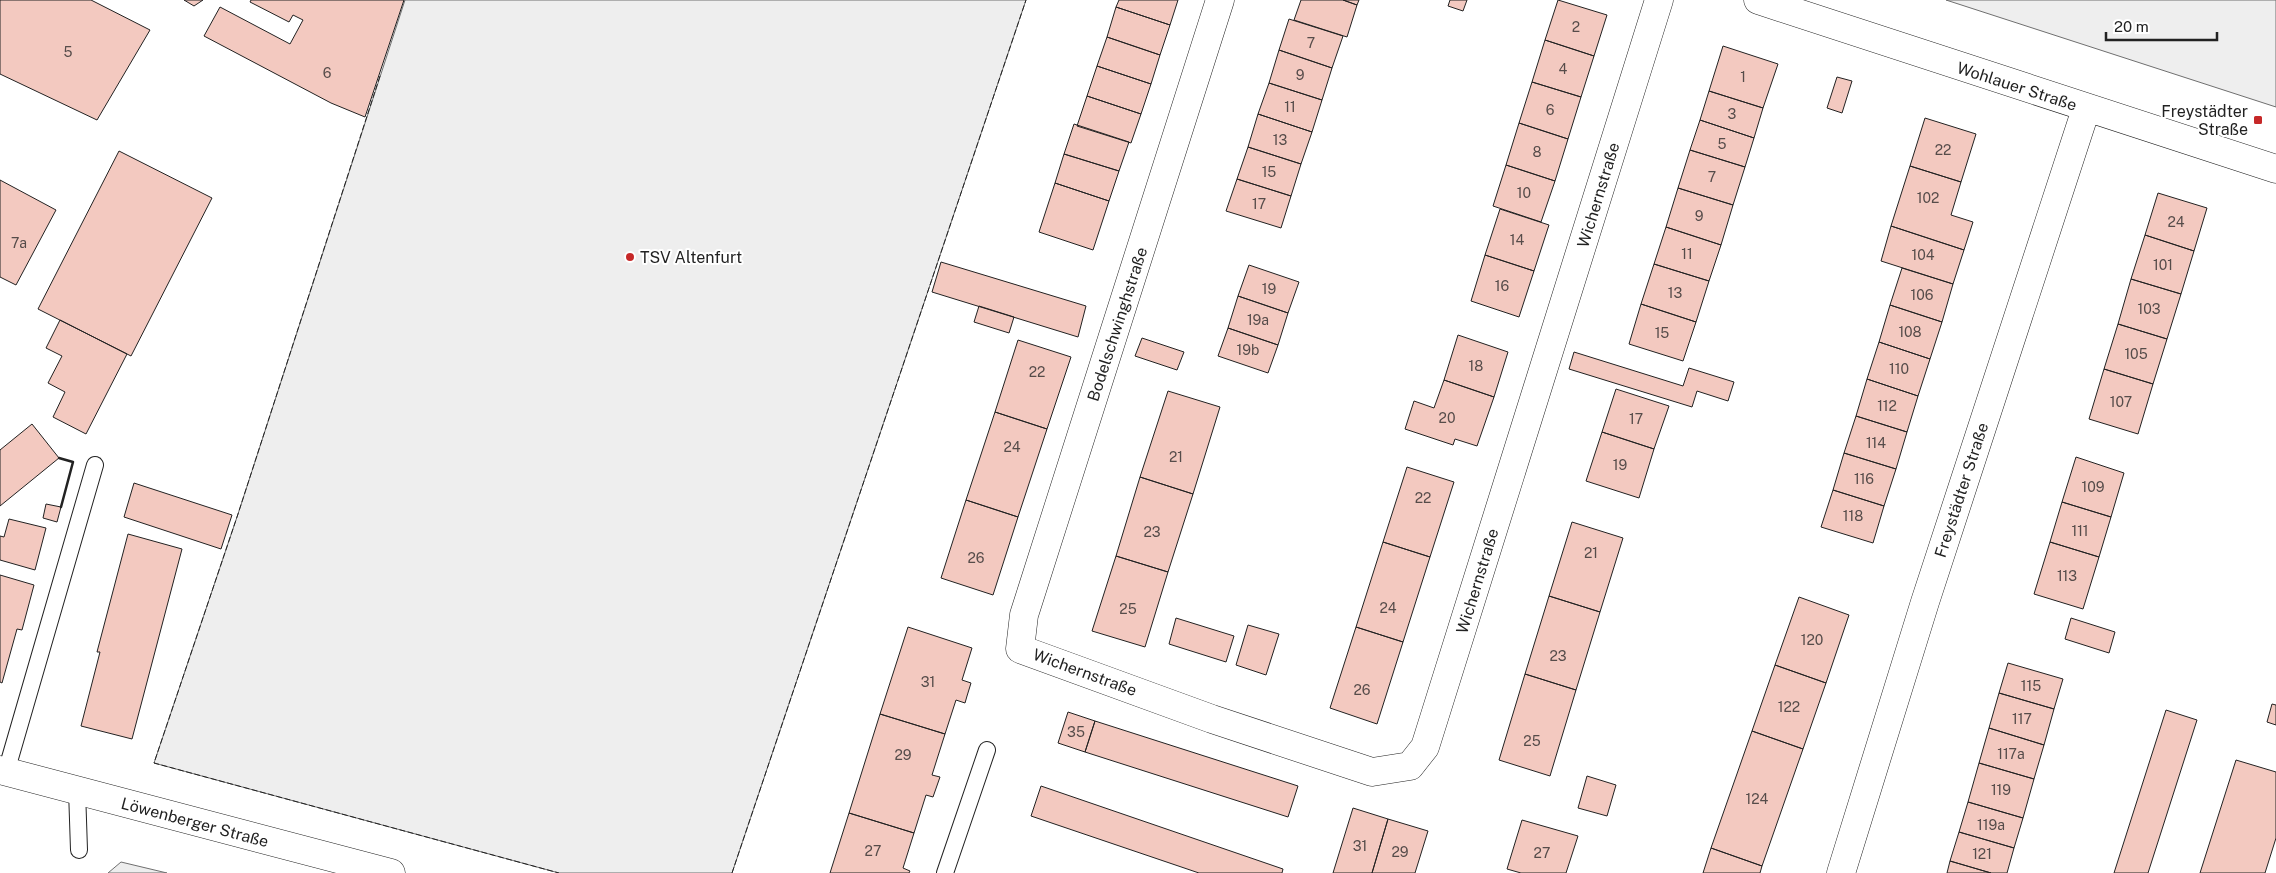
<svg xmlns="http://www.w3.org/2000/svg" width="2276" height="873" font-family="'Public Sans',sans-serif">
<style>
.green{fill:#eee;stroke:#6f6f6f}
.parking{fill:#ededed;stroke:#6f6f6f}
.building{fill:#f3c9c0;stroke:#222}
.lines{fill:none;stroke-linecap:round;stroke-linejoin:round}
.lane-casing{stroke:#222;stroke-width:18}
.street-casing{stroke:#222;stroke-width:29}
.secondary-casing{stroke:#222;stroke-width:29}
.lane{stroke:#fff;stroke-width:16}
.street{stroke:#fff;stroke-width:28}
.secondary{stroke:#fff;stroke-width:28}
.fence{stroke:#222;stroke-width:1;stroke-dasharray:6 2.5;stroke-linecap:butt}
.wall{stroke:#222;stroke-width:2.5}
.poi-dot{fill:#c62828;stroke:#fff;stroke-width:2}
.labels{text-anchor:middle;stroke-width:4;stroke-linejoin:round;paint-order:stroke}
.number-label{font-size:14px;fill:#564c4a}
.street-label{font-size:16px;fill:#222;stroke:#fff}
.poi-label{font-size:16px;fill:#222;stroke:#fff;text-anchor:end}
</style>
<rect width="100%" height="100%" fill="#fff"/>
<!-- green -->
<path class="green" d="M405 0H1026L732 873H559L154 763 238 514Z
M1946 0H2276V107Z"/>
<!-- parking -->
<path class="parking" d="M121 862 167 873H108Z"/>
<!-- building -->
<path class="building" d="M0 0H91L150 30 97 120 0 74Z
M184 0H203L194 6Z
M251 0H404L365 117 331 103 204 36 220 7 290 44 303 20 293 15 289 22 250 2Z
M1119 0H1178L1170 25 1116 7Z
M1301 0H1343L1357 5 1347 37 1294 20Z
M1343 0H1359L1357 5Z
M1450 0H1467L1463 11 1448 6Z
M1558 0 1607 15 1594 56 1545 40Z
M1116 7 1170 25 1160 55 1107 37Z
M1289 19 1343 36 1332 68 1279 50Z
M1107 37 1160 55 1151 84 1097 66Z
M1545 40 1594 56 1581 97 1532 82Z
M1723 46 1778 64 1763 108 1709 91Z
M1279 50 1332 68 1322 100 1269 83Z
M1097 66 1151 84 1141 114 1087 96Z
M1837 77 1852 81 1842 113 1827 108Z
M1532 82 1581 97 1568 139 1519 123Z
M1269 83 1322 100 1312 132 1258 114Z
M1709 91 1763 108 1754 138 1700 120Z
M1087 96 1141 114 1131 143 1077 126Z
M1258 114 1312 132 1301 164 1248 147Z
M1925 118 1976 134 1961 182 1910 166Z
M1700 120 1754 138 1745 167 1690 150Z
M1519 123 1568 139 1555 181 1506 165Z
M1074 124 1129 142 1119 171 1064 154Z
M1248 147 1301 164 1291 196 1237 179Z
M1690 150 1745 167 1733 205 1678 188Z
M119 151 212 198 131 356 38 309Z
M1064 154 1119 171 1109 201 1055 183Z
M1506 165 1555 181 1541 222 1493 206Z
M1910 166 1961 182 1951 215 1973 222 1964 250 1891 226Z
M1237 179 1291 196 1281 228 1226 211Z
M0 180 56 210 16 285 0 277Z
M1055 183 1109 201 1093 250 1039 232Z
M1678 188 1733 205 1721 245 1666 227Z
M2158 193 2207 208 2194 251 2145 235Z
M1500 209 1549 225 1534 271 1485 255Z
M1891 226 1964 250 1953 284 1881 261Z
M1666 227 1721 245 1709 281 1654 264Z
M2145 235 2194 251 2181 294 2131 279Z
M1485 255 1534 271 1519 317 1471 301Z
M941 262 1086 306 1078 337 932 292Z
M1654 264 1709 281 1696 322 1641 304Z
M1249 265 1299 282 1288 313 1238 296Z
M1902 268 1953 284 1942 322 1890 305Z
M2131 279 2181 294 2167 339 2118 324Z
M1238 296 1288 313 1278 345 1228 328Z
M1641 304 1696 322 1683 361 1629 344Z
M1890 305 1942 322 1930 359 1879 342Z
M979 306 1014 317 1009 333 974 322Z
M60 320 127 354 86 434 53 417 65 392 48 383 62 356 46 348Z
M2118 324 2167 339 2153 384 2104 369Z
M1228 328 1278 345 1268 373 1218 356Z
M1458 335 1508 352 1494 397 1444 380Z
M1142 338 1184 352 1177 370 1135 356Z
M1018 340 1071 357 1047 429 995 412Z
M1879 342 1930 359 1918 396 1867 379Z
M1574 352 1683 386 1689 368 1734 382 1728 401 1697 391 1692 407 1569 369Z
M2104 369 2153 384 2138 434 2089 419Z
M1867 379 1918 396 1907 432 1856 416Z
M1444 380 1494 397 1477 446 1455 439 1453 445 1405 429 1414 401 1434 408Z
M1616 389 1669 406 1654 449 1602 432Z
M1168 391 1220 407 1193 494 1140 477Z
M995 412 1047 429 1018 517 966 500Z
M1856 416 1907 432 1896 469 1844 453Z
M32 424 59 458 0 506V450Z
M1602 432 1654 449 1639 498 1586 481Z
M1844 453 1896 469 1884 506 1833 490Z
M2076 457 2124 473 2111 517 2062 502Z
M1407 467 1454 482 1430 557 1383 542Z
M1140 477 1193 494 1168 572 1116 556Z
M134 483 232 515 221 549 124 517Z
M1833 490 1884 506 1873 543 1821 527Z
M966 500 1018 517 993 595 941 578Z
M2062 502 2111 517 2099 557 2050 542Z
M46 504 61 507 57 522 43 518Z
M9 519 46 528 35 570 0 560V536L4 537Z
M1572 522 1623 538 1600 612 1549 596Z
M128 534 182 549 132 739 81 726 100 652H97Z
M1383 542 1430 557 1403 642 1356 627Z
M2050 542 2099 557 2083 609 2034 594Z
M1116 556 1168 572 1145 647 1092 631Z
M0 575 34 585 22 630 17 629 2 683 0 682Z
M1549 596 1600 612 1576 690 1525 674Z
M1799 597 1849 615 1826 683 1775 665Z
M1176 618 1234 636 1226 662 1169 644Z
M2071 618 2115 632 2109 653 2065 639Z
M1248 625 1279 634 1266 675 1236 665Z
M908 627 972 648 962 680 971 683 967 696 965 703 956 700 945 734 880 714Z
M1356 627 1403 642 1377 724 1330 708Z
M2008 663 2063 679 2054 709 1999 693Z
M1775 665 1826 683 1803 749 1752 731Z
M1525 674 1576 690 1550 776 1499 760Z
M1999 693 2054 709 2044 745 1989 728Z
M2272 704 2276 705V725L2267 722Z
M2166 710 2197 720 2148 873H2114Z
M1068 712 1095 721 1085 752 1058 743Z
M880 714 945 734 932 775 940 777 933 797 926 795 914 833 849 813Z
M1095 721 1298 786 1288 817 1085 752Z
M1989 728 2044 745 2034 779 1979 763Z
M1752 731 1803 749 1762 866 1711 848Z
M2236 760 2276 772V838L2265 873H2200Z
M1979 763 2034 779 2023 818 1968 802Z
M1587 776 1616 785 1607 816 1578 808Z
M1041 786 1283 869 1282 873H1199L1031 816Z
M1968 802 2023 818 2014 848 1959 832Z
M1353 808 1388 819 1372 873H1333Z
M849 813 914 833 903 868 910 871 909 873H830Z
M1388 819 1428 831 1415 873H1372Z
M1522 820 1578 836 1566 873H1521L1507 869Z
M1959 832 2014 848 2007 873H1991L1950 861Z
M1711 848 1762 866 1760 873H1703Z
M1950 861 1991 873H1947Z"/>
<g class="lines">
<defs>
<path id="lane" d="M6 772 95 465
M77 790 79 850
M945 873 987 750"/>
<path id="street" d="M1220 0 1024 615 1020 649 1212 719 1372 772 1410 766 1425 747 1659 0
M1758 0 2276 169
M1841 873 1925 602 2086 109"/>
<path id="secondary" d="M0 770 391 873"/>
</defs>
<!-- lane casing -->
<use href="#lane" class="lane-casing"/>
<!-- street casing -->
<use href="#street" class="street-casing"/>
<!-- secondary casing -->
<use href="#secondary" class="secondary-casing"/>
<!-- lane -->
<use href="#lane" class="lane"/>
<!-- street -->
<use href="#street" class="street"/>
<!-- secondary -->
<use href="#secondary" class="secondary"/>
<!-- fence -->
<path class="fence" d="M380 76 238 514 154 763 559 873
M732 873 1026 0"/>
<!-- wall -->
<path class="wall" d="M59 458 73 462 61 507"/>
</g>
<!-- markers -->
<g class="poi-dot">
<rect x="2253" y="115" width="10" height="10" rx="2.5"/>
<circle cx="630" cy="257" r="5"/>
</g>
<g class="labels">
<!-- number labels -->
<g class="number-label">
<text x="1576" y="32">2</text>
<text x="1311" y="48">7</text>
<text x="68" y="57">5</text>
<text x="1563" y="74">4</text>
<text x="327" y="78">6</text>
<text x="1300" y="80">9</text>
<text x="1743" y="82">1</text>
<text x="1290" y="112">11</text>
<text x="1550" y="115">6</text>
<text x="1732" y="119">3</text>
<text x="1280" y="145">13</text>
<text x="1722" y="149">5</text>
<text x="1943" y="155">22</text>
<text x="1537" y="157">8</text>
<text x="1269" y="177">15</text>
<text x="1712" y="182">7</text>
<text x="1524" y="198">10</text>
<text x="1928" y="203">102</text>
<text x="1259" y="209">17</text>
<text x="1699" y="221">9</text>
<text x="2176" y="227">24</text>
<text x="1517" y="245">14</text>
<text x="19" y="248">7a</text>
<text x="1687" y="259">11</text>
<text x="1923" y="260">104</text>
<text x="2163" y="270">101</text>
<text x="1502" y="291">16</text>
<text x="1269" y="294">19</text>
<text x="1675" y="298">13</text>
<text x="1922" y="300">106</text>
<text x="2149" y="314">103</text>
<text x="1258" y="325">19a</text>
<text x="1910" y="337">108</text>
<text x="1662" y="338">15</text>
<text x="1248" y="355">19b</text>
<text x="2136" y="359">105</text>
<text x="1476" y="371">18</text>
<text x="1899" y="374">110</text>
<text x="1037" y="377">22</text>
<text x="2121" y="407">107</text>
<text x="1887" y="411">112</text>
<text x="1447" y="423">20</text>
<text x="1636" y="424">17</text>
<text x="1876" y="448">114</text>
<text x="1012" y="452">24</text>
<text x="1176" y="462">21</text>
<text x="1620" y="470">19</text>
<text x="1864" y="484">116</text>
<text x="2093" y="492">109</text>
<text x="1423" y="503">22</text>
<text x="1853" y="521">118</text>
<text x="2080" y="536">111</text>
<text x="1152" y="537">23</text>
<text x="1591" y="558">21</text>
<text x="976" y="563">26</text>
<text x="2067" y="581">113</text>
<text x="1388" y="613">24</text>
<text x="1128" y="614">25</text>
<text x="1812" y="645">120</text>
<text x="1558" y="661">23</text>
<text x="928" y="687">31</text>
<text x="2031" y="691">115</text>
<text x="1362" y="695">26</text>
<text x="1789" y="712">122</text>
<text x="2022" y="724">117</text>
<text x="1076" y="737">35</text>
<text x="1532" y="746">25</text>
<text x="2011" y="759">117a</text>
<text x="903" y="760">29</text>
<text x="2001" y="795">119</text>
<text x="1757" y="804">124</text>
<text x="1991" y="830">119a</text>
<text x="1360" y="851">31</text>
<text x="873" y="856">27</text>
<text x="1400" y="857">29</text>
<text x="1542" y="858">27</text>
<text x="1982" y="859">121</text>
</g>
<!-- street labels -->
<g class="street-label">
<text transform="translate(2017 86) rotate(18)" y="6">Wohlauer Straße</text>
<text transform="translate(1598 195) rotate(-73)" y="6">Wichernstraße</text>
<text transform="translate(1117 324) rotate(-72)" y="6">Bodelschwinghstraße</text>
<text transform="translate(1961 490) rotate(-72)" y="6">Freystädter Straße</text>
<text transform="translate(1477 581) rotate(-73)" y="6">Wichernstraße</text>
<text transform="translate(1085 672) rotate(20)" y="6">Wichernstraße</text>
<text transform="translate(195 822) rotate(15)" y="6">Löwenberger Straße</text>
</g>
<!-- poi labels -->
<g class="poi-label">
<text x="2248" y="117">Freystädter<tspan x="2248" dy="18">Straße</tspan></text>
<text x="640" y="263" text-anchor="start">TSV Altenfurt</text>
</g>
</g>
<!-- scale -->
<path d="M2106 32v8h111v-8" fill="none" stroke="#222222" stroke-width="2.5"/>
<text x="2114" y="32" font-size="15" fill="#222222" stroke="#ffffff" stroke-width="4" paint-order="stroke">20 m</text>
</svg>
